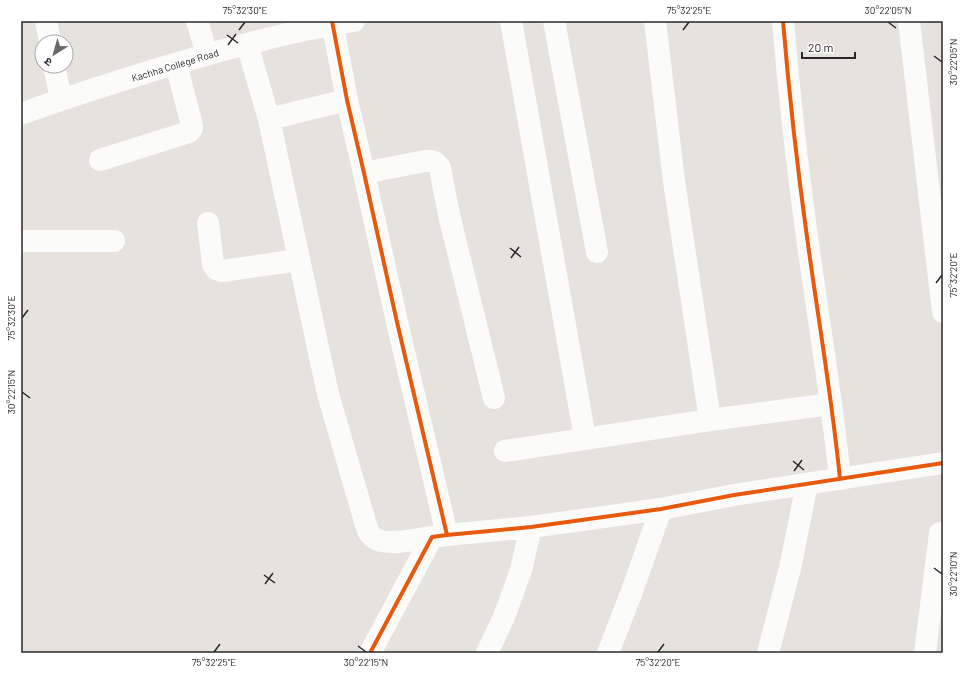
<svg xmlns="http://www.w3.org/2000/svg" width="964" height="674" font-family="Barlow,'Noto Sans Devanagari',sans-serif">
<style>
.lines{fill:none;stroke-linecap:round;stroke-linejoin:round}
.minor{stroke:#fbfbfa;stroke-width:22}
.cycleway-casing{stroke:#fff;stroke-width:6}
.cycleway{stroke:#e8590c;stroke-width:4}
.ticks{fill:none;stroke:#282828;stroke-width:1.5}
.labels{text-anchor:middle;stroke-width:4;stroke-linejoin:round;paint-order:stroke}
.street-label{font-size:10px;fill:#282828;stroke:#fff}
.neatline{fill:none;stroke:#282828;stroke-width:1.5}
.ticks-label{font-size:10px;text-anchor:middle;fill:#282828}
</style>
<rect width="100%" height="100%" fill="#e6e3de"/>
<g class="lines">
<!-- minor -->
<path class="minor" d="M46 21 50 42
M197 21 207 54
M332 21 347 100 364 173 397 322 447 535 432 537 370 653
M511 21 585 438
M554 21 597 252
M655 21 674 181 710 420
M783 21C789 93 797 165 807 237 818 318 832 398 840 479
M909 21 943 312
M247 44 269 119 279 166 328 394 366 525C367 528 368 532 370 534 380 549 416 539 432 537
M54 66 61 99
M21 114C64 98 107 85 151 71 218 51 285 32 354 21
M269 119 347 100
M100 160 189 132 192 128V125L176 64
M364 173 425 161C433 160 436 162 440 168L449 215 494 398
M208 223 213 264 216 269 222 271 299 260
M21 241H114
M505 451 710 420 831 404
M447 535 531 527 661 509 734 495 943 463
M487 653 504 617 521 570 531 527
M608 653 632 591 661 509
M768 653 790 568 807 484
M925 653 940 533"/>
<defs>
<path id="cycleway" d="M332 21 347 100 364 173 397 322 447 535 432 537 370 653
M783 21C789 93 797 165 807 237 818 318 832 398 840 479
M447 535 531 527 661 509 734 495 943 463"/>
</defs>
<!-- cycleway casing -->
<use href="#cycleway" class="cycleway-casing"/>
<!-- cycleway -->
<use href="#cycleway" class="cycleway"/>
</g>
<!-- ticks -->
<path class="ticks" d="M888 22 896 28M239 30 245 22M683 30 689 22M227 35 238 43M228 45 236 34M934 56 942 62M510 248 521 257M511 258 519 247M936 283 942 275M22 318 28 310M22 392 30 398M793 461 804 470M794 471 802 460M934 568 942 574M264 575 275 583M265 584 273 573M358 646 366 652M214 652 220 644M658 652 664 644"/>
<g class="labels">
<!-- street labels -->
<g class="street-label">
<text transform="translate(175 65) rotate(-17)" y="4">Kachha College Road</text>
</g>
</g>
<!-- border -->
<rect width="964" height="674" fill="none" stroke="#ffffff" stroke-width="44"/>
<!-- north arrow -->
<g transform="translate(54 54) rotate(217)"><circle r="19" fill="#ffffff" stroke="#a9a9a9"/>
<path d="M0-3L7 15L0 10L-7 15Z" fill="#6a6968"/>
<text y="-6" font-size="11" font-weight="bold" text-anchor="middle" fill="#282828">उ</text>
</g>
<!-- scale -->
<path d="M802 52v6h53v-6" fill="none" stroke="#282828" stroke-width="2"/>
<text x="808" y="52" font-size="12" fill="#282828" stroke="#ffffff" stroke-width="3" paint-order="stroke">20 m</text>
<rect x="22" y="22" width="920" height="630" class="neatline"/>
<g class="ticks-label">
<text x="245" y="14">75°32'30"E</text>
<text x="689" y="14">75°32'25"E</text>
<text x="888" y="14">30°22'05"N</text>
<text transform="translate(953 62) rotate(-90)" y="4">30°22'05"N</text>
<text transform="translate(953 275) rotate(-90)" y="4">75°32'20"E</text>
<text transform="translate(11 318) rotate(-90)" y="4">75°32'30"E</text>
<text transform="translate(11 392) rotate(-90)" y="4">30°22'15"N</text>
<text transform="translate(953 574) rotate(-90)" y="4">30°22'10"N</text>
<text x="214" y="666">75°32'25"E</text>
<text x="366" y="666">30°22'15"N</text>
<text x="658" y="666">75°32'20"E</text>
</g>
</svg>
